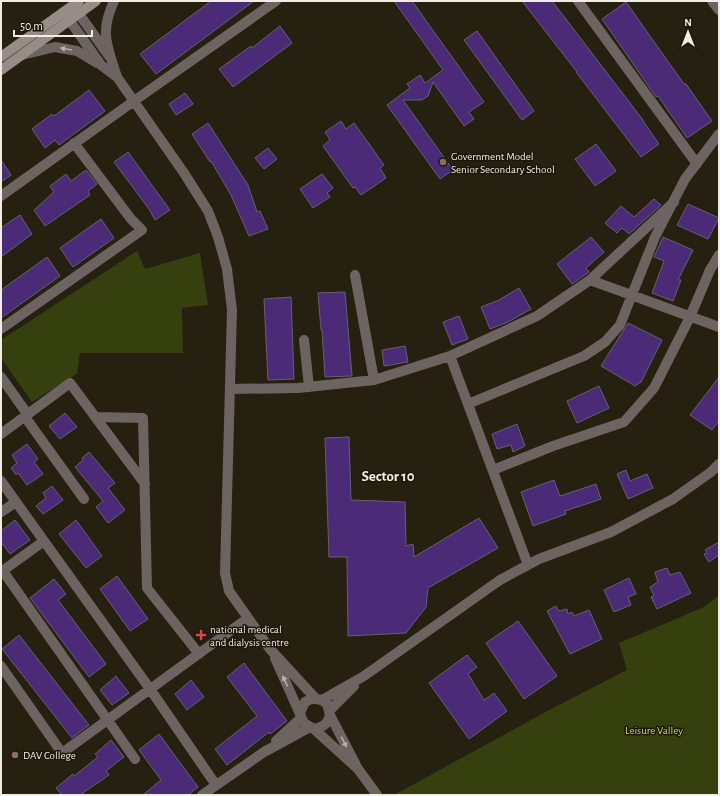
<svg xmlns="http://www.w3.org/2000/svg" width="720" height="796" font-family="'Alegreya Sans',sans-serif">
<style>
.green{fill:#36400f}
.building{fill:#4b2b77;stroke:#656071}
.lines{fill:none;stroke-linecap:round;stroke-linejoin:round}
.street{stroke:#6d6462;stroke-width:10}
.secondary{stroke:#998b88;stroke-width:10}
.oneway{fill:#b6afaa}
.education-dot{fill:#8d6e63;stroke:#1c1708;stroke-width:1.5}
.health-dot{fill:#e0444e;stroke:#1c1708;stroke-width:1.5}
.labels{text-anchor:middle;stroke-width:3;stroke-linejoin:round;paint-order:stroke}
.poi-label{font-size:11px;fill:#f1ede4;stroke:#1c1708;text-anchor:start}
.park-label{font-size:11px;fill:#c4df61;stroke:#1c1708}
.district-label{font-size:15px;font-weight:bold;fill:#f1ede4;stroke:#1c1708}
</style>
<rect width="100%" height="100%" fill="#262011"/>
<!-- green -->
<path class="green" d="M137 251 145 269 200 253 208 305 182 308 183 353H80L77 374 32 402 1 358V340Z
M719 596V795H394L553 708 627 670 619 643 702 608Z"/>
<!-- building -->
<path class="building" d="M211 1H254L156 74 140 54Z
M394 1H412L484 102 469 112 474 119 464 126 433 82 428 96 422 100H403L453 170 440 179 387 105 410 88 407 84 420 75 425 83 443 70Z
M522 1H552L643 120V121L659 144 641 157 576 72H577Z
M626 2 669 63 684 84H686L712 121 687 138 658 96 656 97 602 19Z
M280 26 292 43 233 87 219 69 251 46 252 48Z
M477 31 534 111 522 120 464 40Z
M89 90 105 111 59 145 55 140 45 148 32 129 52 114 54 116Z
M185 93 193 104 176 115 169 104Z
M341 121 346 129 354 123 384 165 380 168 386 178 361 195 355 187 353 188 323 146 330 140 325 132Z
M208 123 248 185 257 212 260 211 268 229 249 236 231 195 211 161 210 162 192 134Z
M596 144 616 171 595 186 575 159Z
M268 148 277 159 264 169 255 158Z
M128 152 170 210 155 220 149 209 114 162Z
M1 160 11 175 1 182Z
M86 170 97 184 88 191 90 195 45 226 34 210 54 192 50 186 66 174 71 181Z
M322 174 333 188 327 193 330 197 313 208 300 189Z
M654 199 661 205 629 234 622 228 617 233 605 223 621 206 634 217Z
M688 204 719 218 708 239 677 225Z
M20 215 32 234 1 257V228Z
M101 219 114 238 73 267 60 248Z
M591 237 604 252 586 268 589 272 572 284 557 264Z
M663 237 693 250 678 280H681L673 301 652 293 664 261 654 257Z
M47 257 60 276 1 318V290Z
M519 288 531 309 508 322 490 329 481 307 499 300Z
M345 292 352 376 325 377 322 330H321L318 293Z
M291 297 294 379 268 380 264 299Z
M459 316 468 339 452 345 443 322Z
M628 323 662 340 641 382 635 386 601 366Z
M405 346 408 362 384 366 382 350Z
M719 377V421L712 430 690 415Z
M599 386 609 408 577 423 567 401Z
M65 413 77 427 60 439 49 426Z
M517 424 525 446 513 452 511 445 497 449 492 434Z
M349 437 351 500 405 502 406 546 413 544 414 557 479 518 498 548 428 588 426 607 406 633 348 636 347 557H329L325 438Z
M27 444 38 459 34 462 43 474 27 485 18 473 16 475 11 468 17 463 12 455Z
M89 452 115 483 108 488 125 510 108 523 96 507 103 501 75 467 83 460 82 458Z
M626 470 630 481 647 474 653 488 628 499 617 474Z
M554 480 560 496 596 484 601 499 565 511 566 514 533 526 521 492Z
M52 486 63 500 43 514 36 506 46 498 43 493Z
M15 520 30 540 10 554 1 542V531Z
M76 520 102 556 86 568 59 534Z
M719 542V555L709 562 704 554 707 553 705 550Z
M667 568 670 575 680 572 691 593 657 609 651 597 654 596 650 587 658 582 655 572Z
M117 576 148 619 130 631 100 589Z
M629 578 636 594 628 597 631 605 614 612 604 590Z
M54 579 66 594 58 600 106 664 89 677 30 598Z
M556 606 559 611 567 609 568 614 572 612 574 616 589 610 602 639 570 654 547 611Z
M518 621 557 676 524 699 486 643Z
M19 635 89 725 72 738 2 649Z
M467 655 477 667 468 674 484 700 494 693 507 711 469 739 429 683Z
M244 663 287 721 270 734 269 732 227 765 215 749 257 716 227 677Z
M116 676 129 693 112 705 100 690Z
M191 680 204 697 187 710 175 694Z
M159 734 198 787 188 795H143L161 780 139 750Z
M111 740 124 757 106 771 109 775 80 795H62L56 788 73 774 74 776 98 757 95 754Z"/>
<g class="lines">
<!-- street -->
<path class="street" d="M114 1C110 10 106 21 106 31 105 44 113 64 117 77L184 173 208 211 218 237 227 269 232 310 225 573 229 591 270 649 316 699
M578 1 697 164
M712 1 719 10
M74 7 109 56
M65 14 101 65 117 77
M22 55 55 47 77 51 97 63
M1 196 134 101 276 1
M355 275 374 380
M590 280 719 327
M1 329 142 230 131 219 74 143
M304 340 309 387
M450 356 528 565
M1 377 28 415
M230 389 298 388 374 380 450 356 537 316 590 280 674 202
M468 404 584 356 605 342 620 325 655 237 685 179 719 134
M25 417 84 499
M96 417 143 418 147 588 199 654
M1 434 70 383 145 484
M493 470 553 446 624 422 654 388 690 317 710 270 719 255
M1 481 150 689 216 785
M1 512 16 502
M3 571 135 759
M1 572 44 541
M275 658 304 723 314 729 358 769
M1 666 62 753 248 618
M322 700 364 676 500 580 539 559 611 532 673 499 711 472 719 464
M330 710 354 686
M300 713 305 702 311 699H316L322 700 327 704 330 715 358 769 377 795
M314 729C323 727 328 724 330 715
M276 741 301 718
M202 795 264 752 310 727"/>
<!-- secondary -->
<path class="secondary" d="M1 57 79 1
M1 70 96 1"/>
</g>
<!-- one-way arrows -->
<defs><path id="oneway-solid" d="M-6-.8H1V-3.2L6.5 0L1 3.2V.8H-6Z"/></defs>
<g class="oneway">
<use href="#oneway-solid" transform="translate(66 49) rotate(-170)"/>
<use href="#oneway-solid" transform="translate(285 681) rotate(-115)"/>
<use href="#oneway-solid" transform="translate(344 742) rotate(63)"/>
</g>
<!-- markers -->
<g class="education-dot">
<circle cx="443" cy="162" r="4"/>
<circle cx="15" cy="755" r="4"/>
</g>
<path class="health-dot" d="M199 629h4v4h4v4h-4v4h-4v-4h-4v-4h4z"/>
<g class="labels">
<!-- poi labels -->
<g class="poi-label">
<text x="451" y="160">Government Model<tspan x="451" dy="13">Senior Secondary School</tspan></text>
<text x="210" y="633">national medical<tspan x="210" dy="13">and dialysis centre</tspan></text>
<text x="23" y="759">DAV College</text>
</g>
<!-- park labels -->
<g class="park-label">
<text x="654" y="734">Leisure Valley</text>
</g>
<!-- district labels -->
<g class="district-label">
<text x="388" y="481">Sector 10</text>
</g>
</g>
<!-- border -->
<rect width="720" height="796" fill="none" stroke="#f1ede4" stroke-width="4"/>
<!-- north arrow -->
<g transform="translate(688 32)" stroke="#1c1708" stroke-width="3" paint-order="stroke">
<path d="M0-3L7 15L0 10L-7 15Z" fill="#f1ede4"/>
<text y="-6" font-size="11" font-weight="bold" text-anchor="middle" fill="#f1ede4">N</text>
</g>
<!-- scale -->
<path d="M14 30v6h78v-6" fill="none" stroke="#f1ede4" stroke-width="2"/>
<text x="20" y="30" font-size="12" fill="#f1ede4" stroke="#1c1708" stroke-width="3" paint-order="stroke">50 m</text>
</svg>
